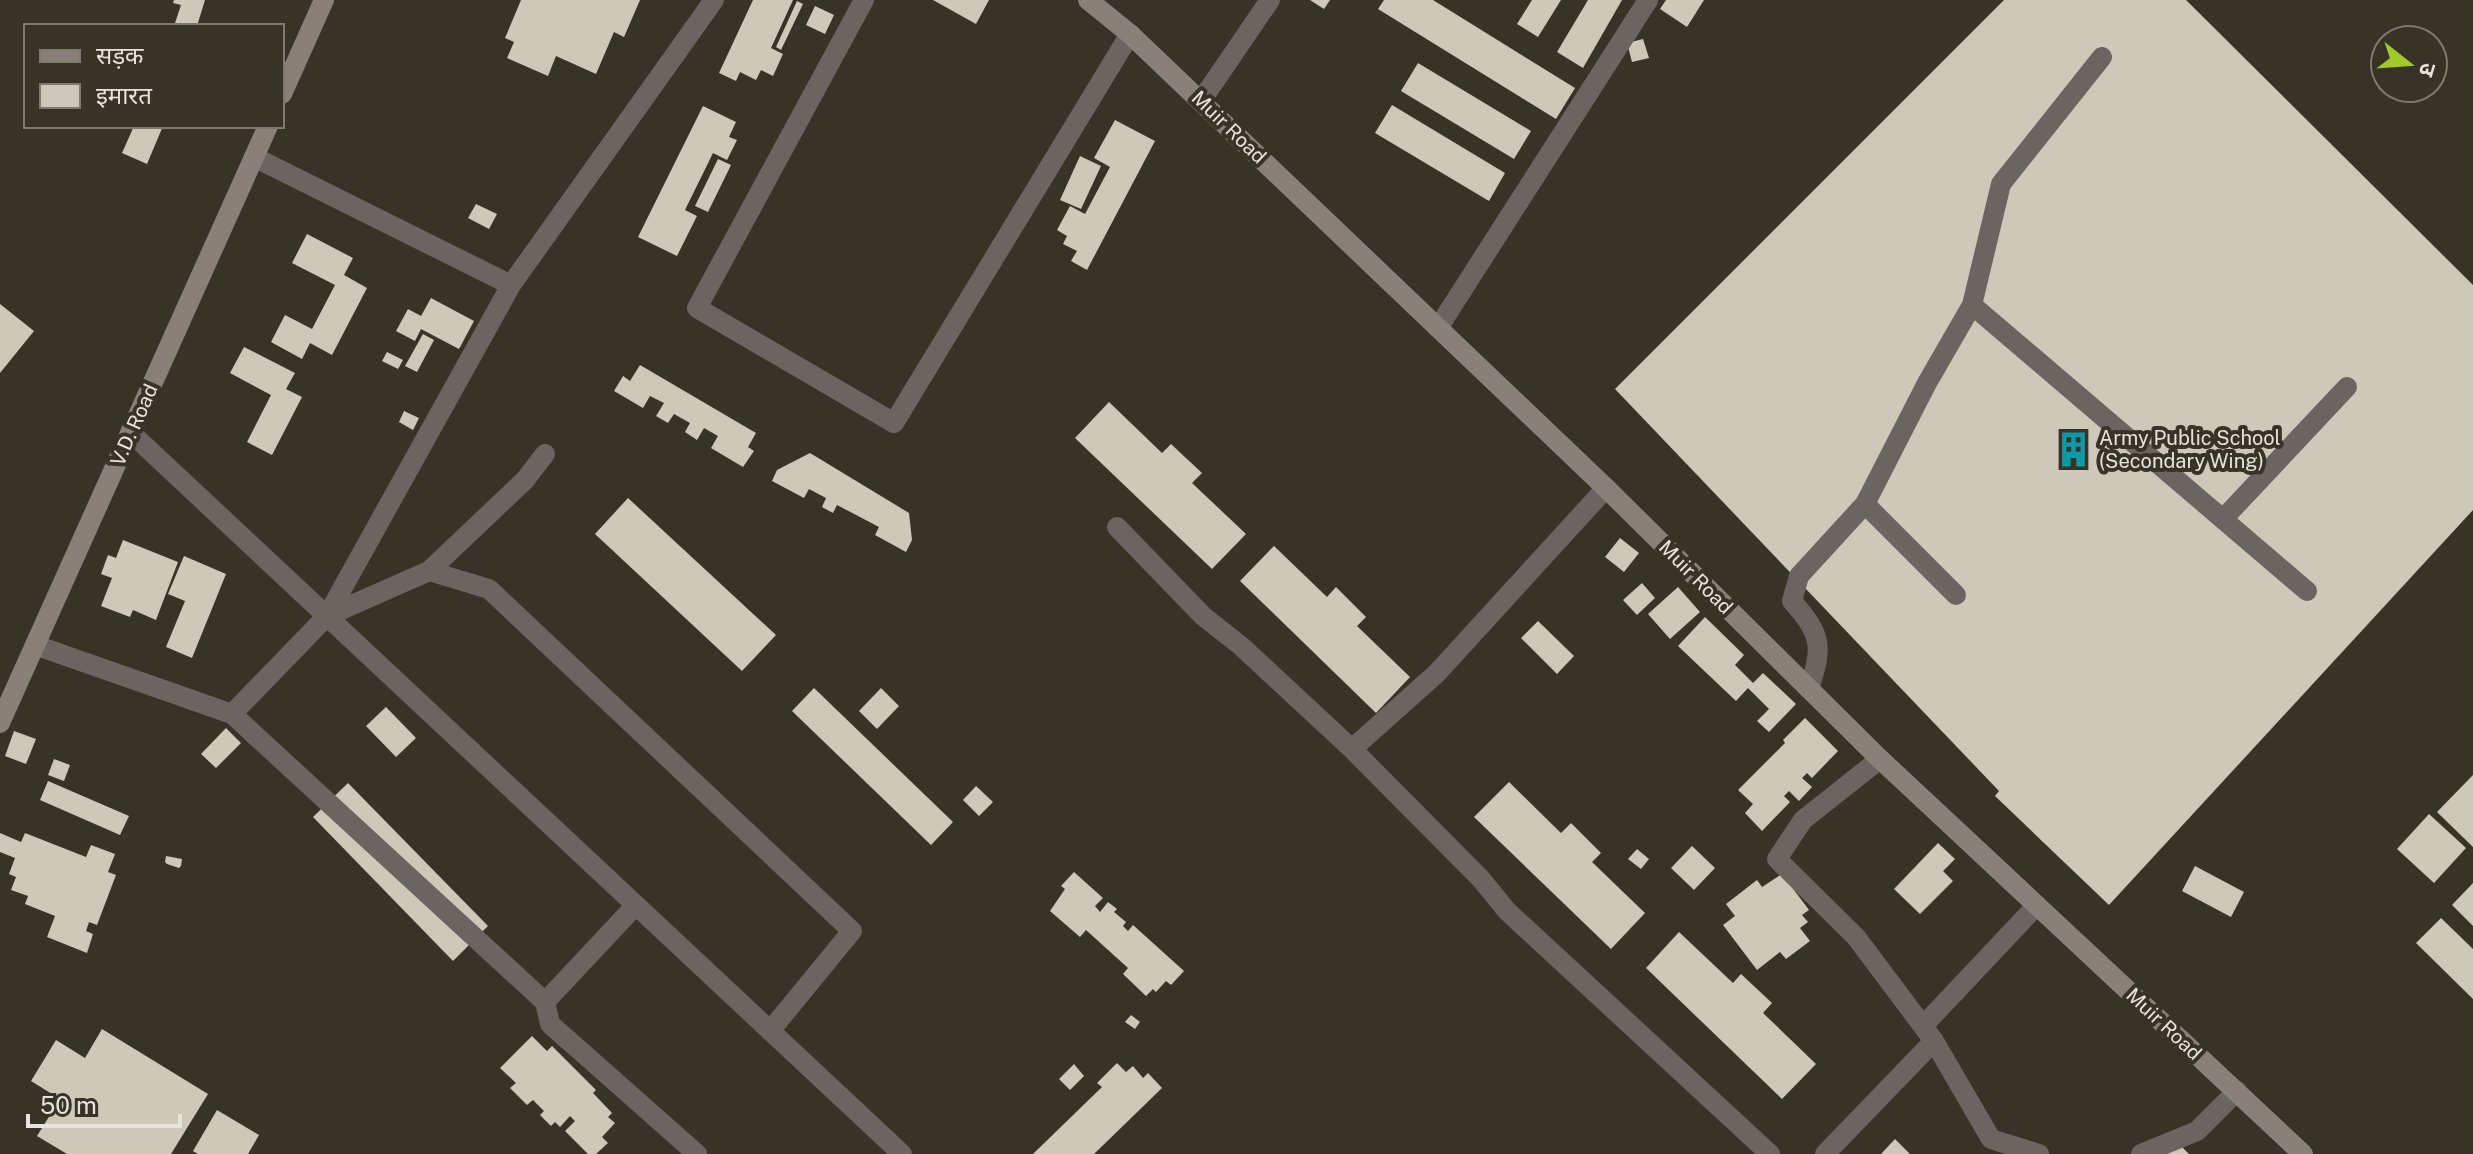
<svg xmlns="http://www.w3.org/2000/svg" width="2473" height="1154" font-family="'Public Sans','Noto Sans Devanagari',sans-serif">
<style>
.building{fill:#cec8b9}
.lines{fill:none;stroke-linecap:round;stroke-linejoin:round}
.street{stroke:#6a6561;stroke-width:20}
.secondary{stroke:#89807a;stroke-width:20}
.labels{text-anchor:middle;stroke-width:8;stroke-linejoin:round;paint-order:stroke}
.street-label{font-size:20px;fill:#e7e4dd;stroke:#383327}
.poi-label{font-size:20px;fill:#e7e4dd;stroke:#383327;text-anchor:start}
</style>
<rect width="100%" height="100%" fill="#383327"/>
<!-- building -->
<path class="building" d="M174 0H205L197 26H174L181 5 173 3Z
M521 0H640L624 37 614 32 596 74 556 56 548 76 507 58 514 42 505 38Z
M753 0H793L771 48 783 54 773 76 761 70 756 80 740 72 736 81 719 73Z
M933 0H989L976 24Z
M1310 0H1330L1324 9Z
M1384 0H1433L1575 88 1556 119 1378 9Z
M1532 0H1561L1538 37 1517 24Z
M1588 0H1622L1583 68 1557 52Z
M1666 0H1704L1687 27 1660 9Z
M2004 0H2186L2473 285V510L2109 905 1995 796 1999 791 1615 389Z
M797 1 803 4 781 50 776 47Z
M815 6 834 15 825 34 806 25Z
M1643 39 1649 58 1632 62 1627 43Z
M1418 63 1531 131 1514 159 1401 91Z
M1392 105 1505 173 1489 201 1375 133Z
M703 106 736 122 729 137 737 140 727 160 713 153 685 210 697 216 677 256 638 237Z
M1115 120 1155 141 1087 270 1071 261 1077 251 1063 244 1067 236 1057 230 1070 206 1085 214 1110 167 1094 158Z
M134 126H163L147 164 122 153Z
M1080 156 1101 166 1081 209 1060 200Z
M718 159 731 165 708 212 695 206Z
M476 204 497 214 489 229 468 218Z
M307 234 353 258 344 275 367 288 332 355 310 343 302 359 271 342 285 315 312 329 335 285 292 263Z
M431 298 474 321 459 349 421 329 415 341 396 331 408 309 421 316Z
M0 304 34 331 0 373Z
M423 334 434 340 417 372 405 366Z
M244 347 295 373 286 389 302 397 272 455 247 442 271 395 230 373Z
M387 352 403 360 398 369 382 361Z
M640 365 756 433 748 447 754 451 743 467 711 448 718 436 704 428 697 440 685 432 690 423 674 414 668 423 656 416 664 403 650 396 643 408 614 391 623 376 630 381Z
M1109 402 1162 453 1171 444 1202 473 1192 483 1246 534 1212 569 1075 438Z
M404 411 419 418 413 430 399 422Z
M810 453 909 513 912 540 906 552 875 535 879 527 837 505 833 513 822 507 826 498 809 489 804 498 772 481 777 470Z
M628 498 776 635 742 671 595 534Z
M1620 538 1639 553 1624 572 1605 557Z
M123 540 178 562 156 620 133 610 130 617 101 606 112 578 101 574 108 555 116 558Z
M1274 546 1327 597 1336 587 1366 617 1357 626 1410 677 1376 713 1240 581Z
M184 556 226 574 192 658 166 647 185 601 168 594Z
M1642 583 1655 598 1637 615 1623 600Z
M1678 587 1700 612 1670 639 1648 614Z
M1705 617 1744 655 1735 665 1753 683 1763 673 1796 704 1769 732 1757 721 1769 709 1748 688 1736 701 1678 646Z
M1538 621 1574 656 1557 674 1521 638Z
M814 688 953 822 931 845 792 711Z
M881 688 899 706 877 729 859 711Z
M386 707 416 738 396 757 366 726Z
M1805 718 1838 751 1812 778 1807 773 1802 778 1812 787 1799 801 1789 791 1784 796 1790 802 1762 831 1745 813 1753 804 1738 790 1785 743 1783 740Z
M226 728 241 743 216 768 201 754Z
M14 731 36 739 26 764 5 756Z
M54 759 70 765 64 781 48 775Z
M2473 775V847L2437 812Z
M48 781 129 816 120 835 40 800Z
M1509 782 1561 833 1571 823 1601 853 1592 862 1645 913 1611 949 1474 817Z
M348 783 488 926 453 961 313 817Z
M976 786 993 802 979 816 963 800Z
M2429 814 2466 848 2434 883 2397 849Z
M0 833 21 842 25 833 86 857 91 845 115 854 108 872 116 875 97 925 89 922 86 931 93 934 87 953 47 937 55 916 25 904 28 896 11 890 16 877 9 874 15 858 0 852Z
M1938 843 1955 859 1943 871 1953 881 1920 914 1894 889Z
M1692 846 1715 868 1694 890 1671 868Z
M1637 849 1649 859 1641 869 1628 859Z
M166 856 182 859 181 866 179 868 167 864 165 862Z
M2195 866 2244 892 2231 917 2182 891Z
M1074 872 1103 898 1095 906 1100 912 1108 902 1117 909 1114 912 1126 922 1123 926 1128 931 1133 925 1184 971 1171 985 1166 981 1156 992 1153 989 1146 996 1123 974 1128 968 1086 930 1080 937 1050 911 1065 889 1061 886Z
M1782 874 1809 910 1802 915 1808 922 1800 928 1810 941 1786 959 1780 952 1757 970 1723 925 1735 916 1726 904 1757 880 1762 887Z
M2473 883V926L2452 905Z
M2441 918 2473 949V999L2416 943Z
M1679 932 1733 983 1741 974 1772 1003 1763 1013 1816 1064 1782 1099 1646 968Z
M1131 1015 1140 1022 1135 1029 1125 1022Z
M102 1029 208 1094 171 1154H67L37 1136 60 1099 31 1081 56 1040 85 1058Z
M532 1036 547 1051 552 1046 596 1090 593 1093 612 1113 608 1117 615 1123 602 1137 608 1143 596 1154H588L565 1131 575 1121 570 1116 560 1127 555 1122 551 1126 540 1115 544 1111 533 1100 527 1105 510 1088 516 1083 500 1068Z
M1117 1063 1126 1072 1133 1066 1143 1078 1148 1073 1162 1088 1094 1154H1033L1102 1087 1097 1083Z
M1074 1064 1084 1076 1070 1090 1059 1079Z
M217 1110 259 1135 248 1154H198L193 1151Z
M1895 1139 1910 1154H1881Z
M2177 1142 2189 1154H2166Z"/>
<g class="lines">
<!-- street -->
<path class="street" d="M864 0 697 308 894 423 1130 34
M1201 101 1270 0
M254 157 511 285
M1972 305 2307 591
M1438 328 1648 0
M130 432 902 1154
M1865 504 1927 383 1972 305 2001 184 2102 57
M2223 519 2347 387
M1117 527 1203 616 1241 646 1352 749 1481 879 1507 911 1770 1154
M429 571 525 480 545 454
M327 616 429 571 489 589 852 931 770 1031
M35 645 232 714 327 616 511 285 714 0
M1809 689C1823 646 1822 635 1792 601L1799 576 1865 504 1956 595
M232 714 545 1002 550 1024 697 1154
M1352 749 1437 673 1606 488
M1880 759 1803 820 1777 859 1856 937 1934 1041 1991 1139 2039 1154
M545 1002 636 905
M1923 1026 2037 905
M1825 1154 1934 1041
M2141 1154 2197 1131 2237 1091"/>
<!-- secondary -->
<path class="secondary" d="M1088 0 1130 34 1606 488 1880 759 2303 1154
M282 94 324 0
M0 723 268 126"/>
</g>
<!-- icons -->
<defs>
<symbol id="building-bare" viewBox="-9 -9 18 18"><path d="M-4-6H4V6H1V3H-1V6H-4ZM-2.5-4.3h1.7v1.8h-1.7ZM.8-4.3h1.7v1.8H.8ZM-2.5-1h1.7V.8h-1.7ZM.8-1h1.7V.8H.8Z" fill="#0f9aa8" stroke="#383327" stroke-width="2.5" paint-order="stroke"/></symbol>
</defs>
<g fill-rule="evenodd">
<use href="#building-bare" x="2048" y="424" width="51" height="51"/>
</g>
<g class="labels">
<!-- street labels -->
<g class="street-label">
<text transform="translate(1229 127) rotate(44)" y="7">Muir Road</text>
<text transform="translate(134 425) rotate(-66)" y="7">V.D. Road</text>
<text transform="translate(1696 577) rotate(45)" y="7">Muir Road</text>
<text transform="translate(2164 1024) rotate(43)" y="7">Muir Road</text>
</g>
<!-- poi labels -->
<g class="poi-label">
<text x="2099" y="445">Army Public School<tspan x="2099" dy="23">(Secondary Wing)</tspan></text>
</g>
</g>
<!-- legend -->
<rect x="24" y="24" width="260" height="104" fill="#383327" stroke="#7e7a70" stroke-width="2"/>
<rect x="40" y="50" width="40" height="12" fill="#89807a" stroke="#7e7a70" stroke-width="2"/>
<text x="96" y="64" font-size="24" fill="#e7e4dd">सड़क</text>
<rect x="40" y="84" width="40" height="24" fill="#cec8b9" stroke="#7e7a70" stroke-width="2"/>
<text x="96" y="104" font-size="24" fill="#e7e4dd">इमारत</text>
<!-- north arrow -->
<g transform="translate(2409 64) rotate(107)"><circle r="38" fill="#383327" stroke="#7e7a70" stroke-width="2"/>
<path d="M0-6L14 30L0 20L-14 30Z" fill="#a1c92a"/>
<text y="-12" font-size="22" font-weight="bold" text-anchor="middle" fill="#e7e4dd">उ</text>
</g>
<!-- scale -->
<path d="M28 1114v12h152v-12" fill="none" stroke="#e7e4dd" stroke-width="4"/>
<text x="40" y="1114" font-size="24" fill="#e7e4dd" stroke="#383327" stroke-width="6" paint-order="stroke">50 m</text>
</svg>
